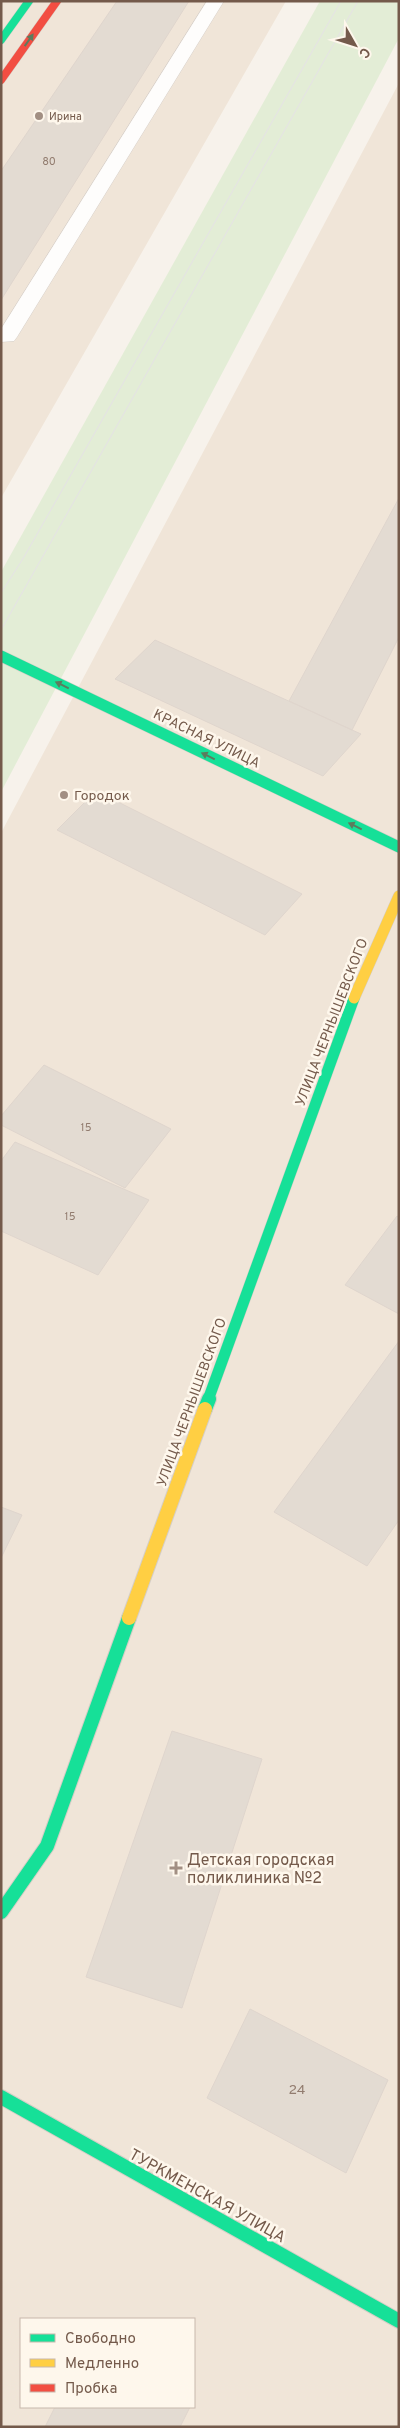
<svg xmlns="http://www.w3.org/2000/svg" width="400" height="2428" font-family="Overpass,sans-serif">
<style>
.residential{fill:#f0e5d8;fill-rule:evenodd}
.green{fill:#e3edd6}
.building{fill:#e3dbd2;stroke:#dfd5cd}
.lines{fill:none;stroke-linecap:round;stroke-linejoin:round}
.lane-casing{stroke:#d6cfc9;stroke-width:1}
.fast-far2-casing{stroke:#d5cec6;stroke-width:9}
.fast-far1-casing{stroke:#d5cec6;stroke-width:12}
.fast-casing{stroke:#d5cec6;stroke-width:16}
.slow-far1-casing{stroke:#d5cec6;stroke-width:12}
.slow-casing{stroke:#d5cec6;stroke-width:16}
.jam-casing{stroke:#d5cec6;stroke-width:9}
.lane{fill:#fefdfc;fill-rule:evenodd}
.fast-far2{stroke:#16e098;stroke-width:8}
.fast-far1{stroke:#16e098;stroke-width:11}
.fast{stroke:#16e098;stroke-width:14}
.slow-far1{stroke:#ffcf43;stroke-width:11}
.slow{stroke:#ffcf43;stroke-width:14}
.jam{stroke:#f24e42;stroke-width:8}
.tram{stroke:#e5e2e5;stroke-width:1}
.oneway{fill:#5c7c5e}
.poi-dot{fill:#a28f83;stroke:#fef7ec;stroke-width:2}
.labels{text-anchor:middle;stroke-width:5;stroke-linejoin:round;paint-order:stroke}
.far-poi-label{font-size:11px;fill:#745a4b;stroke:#fef7ec;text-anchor:start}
.number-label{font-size:11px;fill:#927c6f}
.street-label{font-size:14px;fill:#745a4b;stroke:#fef7ec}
.poi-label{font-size:14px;fill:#745a4b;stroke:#fef7ec;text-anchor:start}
.near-number-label{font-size:14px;fill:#927c6f}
.near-poi-label{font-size:16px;fill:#745a4b;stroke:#fef7ec;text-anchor:start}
.near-street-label{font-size:16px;fill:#745a4b;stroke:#fef7ec}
</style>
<rect width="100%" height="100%" fill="#f7f2eb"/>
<!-- residential -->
<path class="residential" d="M1 1H286L1 498Z
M399 83V2427H1V833ZM21 2319H194V2407H21Z"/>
<!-- green -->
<path class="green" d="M320 1H399V38L1 792V572Z"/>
<!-- building -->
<path class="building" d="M117 1H189L1 300V171Z
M399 498V637L352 730 289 701Z
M155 640 352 730 361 734 323 776 115 679Z
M96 791 302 894 265 935 57 830Z
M44 1065 171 1129 125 1188 1 1125V1116Z
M15 1142 149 1200 98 1275 1 1231V1161Z
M397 1216 399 1217V1314L345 1285Z
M399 1341V1520L367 1566 274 1512Z
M1 1507 22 1515 1 1558Z
M172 1731 262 1759 182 2008 86 1977Z
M250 2009 388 2080 346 2173 207 2098Z
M55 2407H190L180 2427H45Z"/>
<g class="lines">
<defs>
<path id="lane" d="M207 1H224L17 337 14 341 1 342V329Z"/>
<path id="fast-far2" d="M1 40 29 1"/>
<path id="fast-far1" d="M1 656 399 847
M208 1400 354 998"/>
<path id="fast" d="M205 1409 209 1399
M1 1912 47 1846 129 1618
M1 2097 399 2321"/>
<path id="slow-far1" d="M354 998 399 896"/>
<path id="slow" d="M129 1618 205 1409"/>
<path id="jam" d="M1 80 57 1"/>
</defs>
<!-- lane casing -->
<use href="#lane" class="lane-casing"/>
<!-- fast-far2 casing -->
<use href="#fast-far2" class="fast-far2-casing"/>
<!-- fast-far1 casing -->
<use href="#fast-far1" class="fast-far1-casing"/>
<!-- fast casing -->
<use href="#fast" class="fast-casing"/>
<!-- slow-far1 casing -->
<use href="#slow-far1" class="slow-far1-casing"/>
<!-- slow casing -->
<use href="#slow" class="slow-casing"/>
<!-- jam casing -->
<use href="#jam" class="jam-casing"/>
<!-- lane -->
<use href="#lane" class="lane"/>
<!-- fast-far2 -->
<use href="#fast-far2" class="fast-far2"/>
<!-- fast-far1 -->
<use href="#fast-far1" class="fast-far1"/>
<!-- fast -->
<use href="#fast" class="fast"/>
<!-- slow-far1 -->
<use href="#slow-far1" class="slow-far1"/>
<!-- slow -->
<use href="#slow" class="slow"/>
<!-- jam -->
<use href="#jam" class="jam"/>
<!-- tram -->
<path class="tram" d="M1 593 24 557 341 1
M1 630 358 1"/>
</g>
<!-- one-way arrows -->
<defs><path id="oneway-solid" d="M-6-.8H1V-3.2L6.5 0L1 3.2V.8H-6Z" transform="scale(1.25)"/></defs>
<g class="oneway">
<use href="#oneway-solid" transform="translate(29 40) rotate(-55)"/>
<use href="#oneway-solid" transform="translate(62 685) rotate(-154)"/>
<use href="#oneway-solid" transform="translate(208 756) rotate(-154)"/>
<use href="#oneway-solid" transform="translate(355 826) rotate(-154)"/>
</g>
<!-- markers -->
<g class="poi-dot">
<circle cx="39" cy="116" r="5"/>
<circle cx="64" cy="795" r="5"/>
<path d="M173.5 1860.5h5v5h5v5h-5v5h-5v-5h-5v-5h5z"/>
</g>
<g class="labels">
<!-- far-poi labels -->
<g class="far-poi-label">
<text x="49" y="120">Ирина</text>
</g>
<!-- number labels -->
<g class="number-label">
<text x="49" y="165">80</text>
<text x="86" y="1131">15</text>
<text x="70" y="1220">15</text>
</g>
<!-- street labels -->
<g class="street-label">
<text transform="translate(207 738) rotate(26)" y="5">КРАСНАЯ УЛИЦА</text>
<text transform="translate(331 1022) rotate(-69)" y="5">УЛИЦА ЧЕРНЫШЕВСКОГО</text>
<text transform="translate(191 1402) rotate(-70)" y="5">УЛИЦА ЧЕРНЫШЕВСКОГО</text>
</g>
<!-- poi labels -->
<g class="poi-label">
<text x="74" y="800">Городок</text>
</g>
<!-- near-number labels -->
<g class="near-number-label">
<text x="297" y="2094">24</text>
</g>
<!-- near-poi labels -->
<g class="near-poi-label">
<text x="187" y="1865">Детская городская<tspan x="187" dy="18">поликлиника №2</tspan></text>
</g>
<!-- near-street labels -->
<g class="near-street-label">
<text transform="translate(208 2195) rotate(29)" y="6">ТУРКМЕНСКАЯ УЛИЦА</text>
</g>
</g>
<!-- border -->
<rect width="400" height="2428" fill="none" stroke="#745a4b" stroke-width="5"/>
<!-- legend -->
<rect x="20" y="2318" width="175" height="90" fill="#fef7ec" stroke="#c7b8ac"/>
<rect x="30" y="2334" width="25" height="8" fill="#16e098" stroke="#c7b8ac"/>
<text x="65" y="2343" font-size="15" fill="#745a4b">Свободно</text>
<rect x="30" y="2359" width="25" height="8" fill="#ffcf43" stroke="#c7b8ac"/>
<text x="65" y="2368" font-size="15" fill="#745a4b">Медленно</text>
<rect x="30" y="2384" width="25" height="8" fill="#f24e42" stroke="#c7b8ac"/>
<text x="65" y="2393" font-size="15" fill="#745a4b">Пробка</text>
<!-- north arrow -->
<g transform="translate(355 45) rotate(129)" stroke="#fef7ec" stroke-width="4" paint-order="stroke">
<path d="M0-4L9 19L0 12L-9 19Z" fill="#745a4b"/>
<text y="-8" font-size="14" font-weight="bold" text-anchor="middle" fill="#745a4b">С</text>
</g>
</svg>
